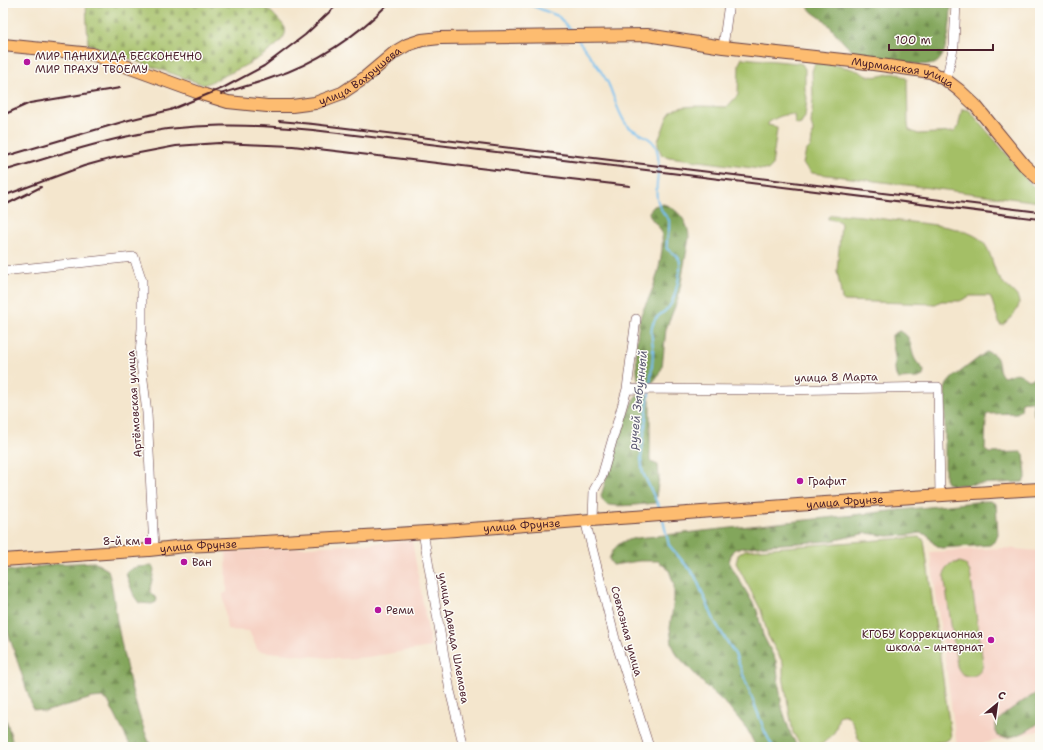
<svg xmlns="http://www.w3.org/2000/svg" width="1043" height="750" font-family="'Shantell Sans',sans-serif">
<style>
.built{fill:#f6d2c4}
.green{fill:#a4bf66;stroke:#776f48}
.forest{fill:url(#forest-firs);stroke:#666243}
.cemetery{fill:url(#cemetery-stones);stroke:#776f48}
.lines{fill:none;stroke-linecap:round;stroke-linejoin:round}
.stream{stroke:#77c0f0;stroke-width:2}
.minor-casing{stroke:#643d43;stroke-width:10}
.major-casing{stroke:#643d43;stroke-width:14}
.minor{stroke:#fff;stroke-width:9}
.major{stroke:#fdbc6f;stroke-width:12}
.rail{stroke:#4a1f2b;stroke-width:2}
.poi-dot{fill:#b5179e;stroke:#fdfcf7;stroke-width:1.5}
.labels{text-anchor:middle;stroke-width:3;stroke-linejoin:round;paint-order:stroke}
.poi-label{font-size:11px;fill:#4a1f2b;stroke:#fdfcf7;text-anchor:start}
.street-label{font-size:11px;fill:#4a1f2b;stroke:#fdfcf7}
.water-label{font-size:12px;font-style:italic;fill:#5a5770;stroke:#fdfcf7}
</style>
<defs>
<pattern id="forest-firs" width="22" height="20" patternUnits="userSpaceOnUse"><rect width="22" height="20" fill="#83a65b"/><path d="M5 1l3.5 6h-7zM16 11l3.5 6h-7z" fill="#6d874b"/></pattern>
<pattern id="cemetery-stones" width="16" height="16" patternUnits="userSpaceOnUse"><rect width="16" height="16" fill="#a4bf66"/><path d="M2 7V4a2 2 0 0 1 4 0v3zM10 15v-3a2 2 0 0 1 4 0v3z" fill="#889b54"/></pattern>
</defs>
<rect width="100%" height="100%" fill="#fdfcf7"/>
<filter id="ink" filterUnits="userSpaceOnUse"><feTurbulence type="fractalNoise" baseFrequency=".025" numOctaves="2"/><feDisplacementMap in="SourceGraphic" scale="8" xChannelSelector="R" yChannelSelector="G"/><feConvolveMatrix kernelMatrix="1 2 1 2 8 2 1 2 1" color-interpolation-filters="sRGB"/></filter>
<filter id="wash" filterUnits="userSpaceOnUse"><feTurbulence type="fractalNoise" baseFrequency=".012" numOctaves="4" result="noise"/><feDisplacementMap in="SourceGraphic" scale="16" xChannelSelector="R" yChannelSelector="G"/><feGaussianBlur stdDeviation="0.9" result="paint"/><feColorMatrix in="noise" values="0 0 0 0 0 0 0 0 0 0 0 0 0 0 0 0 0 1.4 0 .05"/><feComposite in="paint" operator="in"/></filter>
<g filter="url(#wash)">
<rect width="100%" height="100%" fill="#f4e6cd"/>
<!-- built -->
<path class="built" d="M412 541 431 647 368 657 341 659 258 651 249 631 227 630 223 594 227 592 226 552Z
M1003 548 1040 551V728L1038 731 968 747H957L930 552Z"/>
<!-- green -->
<path class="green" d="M742 58 798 63 802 64 805 69V89L807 98 805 117 801 124 797 125 795 123 794 115C785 113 775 118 768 123V125L777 127V129L772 166 768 170 760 169 669 157 662 155C655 141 658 142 663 129 665 123 667 116 671 112 680 103 714 107 727 107L738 95 739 64Z
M815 63C826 63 848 67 858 71 862 72 864 76 869 76 885 79 891 67 907 79L908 124 909 130 918 134 954 132 958 128 962 109 969 110 1010 158 1026 179 1040 193V202L812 173 803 164 806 151 811 146 813 130 811 124 813 99 812 71Z
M832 215C838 216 844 215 850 215 866 216 882 219 899 221 920 223 965 226 981 240 993 251 991 268 1001 280 1005 286 1012 290 1016 295 1025 307 1011 317 1003 325H1000L991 298 989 296H970L960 301H941L936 304 844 301 842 299 837 271 841 224 839 221 828 219V217Z
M919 537 924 540 951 737 946 741 908 747H866C863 745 861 743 859 740 855 732 852 709 839 716 837 722 837 730 832 735 828 739 823 743 819 747H802L793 733 783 676V663L768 636 761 610 736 563 738 555 745 550Z
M960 562 966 565 970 572 983 663C982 679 962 681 957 666L944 575 946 568 950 564Z"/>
<!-- forest -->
<path class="forest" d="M807 3H951C951 16 949 59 934 64 923 67 878 58 865 56 862 55 858 55 856 53 843 46 834 28 822 19 816 14 809 12 807 3Z
M663 204C678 208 689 223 689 238L678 299 666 329 662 368 657 377 652 383 645 384 638 380C635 360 636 338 640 318 642 310 647 303 650 295 657 280 664 252 662 235 661 225 650 222 649 212L654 206Z
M899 331C914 336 909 350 916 361 918 364 922 367 924 371L923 376 918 378 898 379C893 373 896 364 895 357 894 349 892 343 892 335Z
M986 352C1004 354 994 370 1004 377 1018 372 1016 371 1029 380L1034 378 1040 371V418L1034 415 1033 403 1032 401 1022 402 1021 410 1017 413 988 414 986 416 985 450 989 453 1022 452 1024 454 1026 476 1023 482 953 485 947 483 945 479V389L947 384 951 379Z
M645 394 648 396 650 400V460L651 462 658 465 659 478 655 503C645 504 613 508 606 504 603 502 602 499 601 496L622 425 635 397 638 395Z
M985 501H990L996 504 998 534 996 540 990 545 941 548 933 543 928 535 920 533 910 535 888 536 866 533 831 541 767 545 735 549 732 552 729 562 757 610 763 635 776 661 782 708 791 735 798 747H756L747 729 729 707 705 685 677 655 672 644 670 628 674 600V585L669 570 658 561H639L613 565 609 559C616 543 621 541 637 538Z
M94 562 108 570C113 587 114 603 117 621 125 663 134 707 151 747H131L108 701 102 697 92 698 44 712 33 709 3 617V569L14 571 55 564Z
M152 566 154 568C154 577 150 583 150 592L157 599 156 602 152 604 139 603 134 596 126 574C131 565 143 567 152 566Z
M1040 691V722C1029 731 1011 741 997 736 996 733 994 730 995 727 998 714 1029 698 1040 691Z
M3 708 14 747H3Z"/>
<!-- cemetery -->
<path class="cemetery" d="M86 3H262C267 8 283 23 285 28 292 48 219 78 204 85L88 44Z"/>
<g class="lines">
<!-- stream -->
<path class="stream" d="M525 3 558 16 572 32
M578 40C589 54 600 68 608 83 613 94 620 118 627 125 636 135 653 135 657 150 664 178 645 194 669 220 671 230 665 239 667 249 671 252 677 255 679 259 683 267 675 299 669 307 663 315 655 314 652 327 650 334 653 342 653 349 653 361 651 374 650 386
M649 393 641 459 643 473 661 511
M663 520 669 545 695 576 715 622 736 656 765 732 773 747"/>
</g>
</g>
<g filter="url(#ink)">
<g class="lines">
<defs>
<path id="minor" d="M723 47 729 3
M946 80 954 45 956 3
M3 271 134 257 142 281V328L140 355 147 413 154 549
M627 389 780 390 938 387 940 495
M585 520 615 639 649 747
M593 520 594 490 602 476 627 389 636 319
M423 532 450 691 464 747"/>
<g id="major">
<path id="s1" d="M3 45 92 54 205 95 228 102 267 106H292L315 103 342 93 363 79 395 52 407 45 422 40 440 38 647 35 723 47 852 61 931 72 946 80 959 90 975 105 1024 165 1040 180"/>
<path id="s2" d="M3 560 149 550 185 546C470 533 755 505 1040 489"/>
</g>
</defs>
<!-- minor casing -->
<use href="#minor" class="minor-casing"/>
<!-- major casing -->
<use href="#major" class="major-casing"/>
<!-- minor -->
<use href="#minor" class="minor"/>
<!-- major -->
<use href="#major" class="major"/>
<!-- rail -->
<path class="rail" d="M221 94C238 88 255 84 271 78 315 64 357 36 389 3
M3 115 30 103 120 88
M279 121 313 124 1040 212
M3 157 129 120 170 110 223 88 264 66 305 35 339 3
M3 171C45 159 86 145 129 136 189 122 252 124 313 130L671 173 1040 219
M3 196 84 166 113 158 176 146 219 143 293 146 630 186
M3 206 41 187"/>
</g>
</g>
<!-- markers -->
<g class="poi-dot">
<circle cx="27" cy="62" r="4"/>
<circle cx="800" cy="481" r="4"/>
<rect x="144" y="537" width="8" height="8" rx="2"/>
<circle cx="184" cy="562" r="4"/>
<circle cx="378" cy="610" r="4"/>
<circle cx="991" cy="640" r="4"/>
</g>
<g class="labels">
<!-- poi labels -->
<g class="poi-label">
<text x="35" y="60">МИР ПАНИХИДА БЕСКОНЕЧНО<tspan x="35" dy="13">МИР ПРАХУ ТВОЕМУ</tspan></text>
<text x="808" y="485">Графит</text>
<text x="140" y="545" text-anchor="end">8-й км</text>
<text x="192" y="566">Ван</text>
<text x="386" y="614">Реми</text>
<text x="983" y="638" text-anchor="end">КГОБУ Коррекционная<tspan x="983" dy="13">школа - интернат</tspan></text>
</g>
<!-- street labels -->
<g class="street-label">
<text dy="4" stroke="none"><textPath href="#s1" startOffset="374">улица Вахрушева</textPath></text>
<text dy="4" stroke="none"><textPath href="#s1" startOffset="931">Мурманская улица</textPath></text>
<text transform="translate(836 377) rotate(-1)" y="4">улица 8 Марта</text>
<text transform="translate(134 404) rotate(-94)" y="4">Артёмовская улица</text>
<text dy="4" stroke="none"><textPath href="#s2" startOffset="844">улица Фрунзе</textPath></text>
<text dy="4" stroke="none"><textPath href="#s2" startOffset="520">улица Фрунзе</textPath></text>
<text dy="4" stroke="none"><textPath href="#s2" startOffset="196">улица Фрунзе</textPath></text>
<text transform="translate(627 631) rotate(75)" y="4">Совхозная улица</text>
<text transform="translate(454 638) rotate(80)" y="4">улица Давида Шлемова</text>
</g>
<!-- water labels -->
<g class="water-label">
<text transform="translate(638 400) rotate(-84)" y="4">ручей Зыбунный</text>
</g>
</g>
<!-- margin -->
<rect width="1043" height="750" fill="none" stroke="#fdfcf7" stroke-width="16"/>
<!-- north arrow -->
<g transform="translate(997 704) rotate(29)" stroke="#fdfcf7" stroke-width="3" paint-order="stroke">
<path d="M0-3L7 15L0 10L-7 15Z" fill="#4a1f2b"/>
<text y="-6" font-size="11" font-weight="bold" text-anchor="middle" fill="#4a1f2b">С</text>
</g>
<!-- scale -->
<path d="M889 44v6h104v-6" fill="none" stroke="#4a1f2b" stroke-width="2"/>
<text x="895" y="44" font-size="12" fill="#4a1f2b" stroke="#fdfcf7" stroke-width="3" paint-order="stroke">100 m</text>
</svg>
